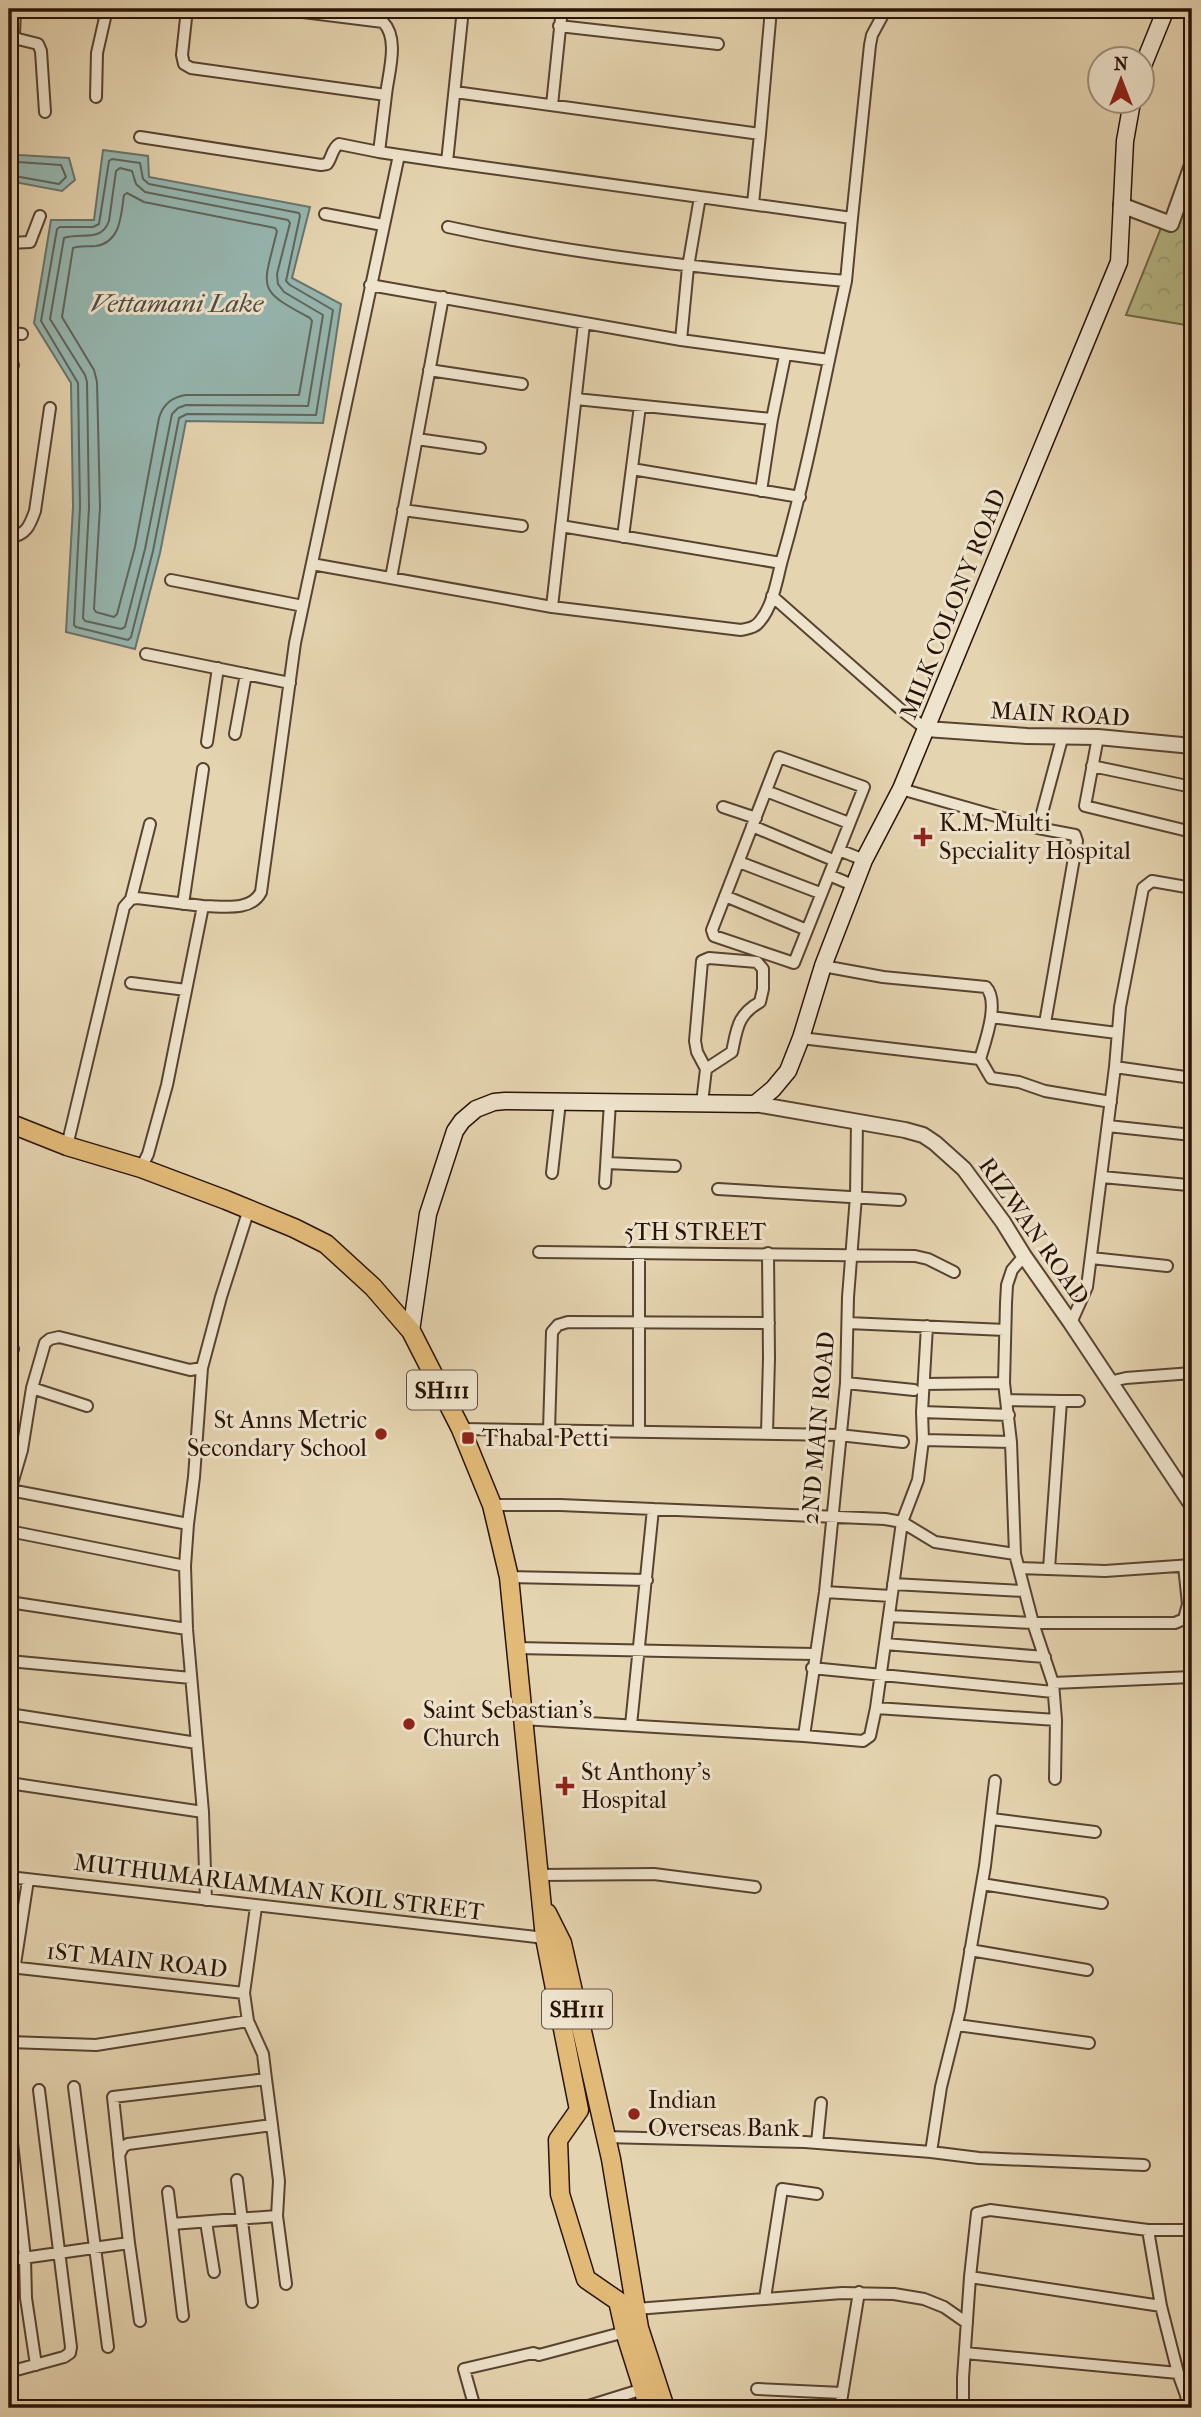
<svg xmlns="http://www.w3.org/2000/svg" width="1201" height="2417" font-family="'IM FELL French Canon',serif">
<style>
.forest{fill:url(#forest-crowns);stroke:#706848;stroke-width:2}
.water{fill:#96b7b1;stroke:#6a756d;stroke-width:2}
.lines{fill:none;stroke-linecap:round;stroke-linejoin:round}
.shore{stroke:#60655c;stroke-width:2}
.minor-casing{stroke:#584330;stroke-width:14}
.tertiary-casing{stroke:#584330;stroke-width:18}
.secondary-casing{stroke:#291306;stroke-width:19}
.primary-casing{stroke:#291306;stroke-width:21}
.minor{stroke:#eee3cc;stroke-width:10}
.tertiary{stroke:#eee3cc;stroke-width:14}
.secondary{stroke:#eee3cc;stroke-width:16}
.primary{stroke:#e2ba78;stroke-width:18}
.poi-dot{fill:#8f2418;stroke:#eee3cc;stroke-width:2.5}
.labels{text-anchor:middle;stroke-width:6;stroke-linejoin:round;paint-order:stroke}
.shield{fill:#eee3cc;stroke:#645141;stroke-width:2}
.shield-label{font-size:23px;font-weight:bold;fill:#291306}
.street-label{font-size:24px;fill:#291306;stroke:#eee3cc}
.poi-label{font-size:24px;fill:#291306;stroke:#eee3cc;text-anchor:start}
.water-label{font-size:26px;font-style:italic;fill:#4f4c42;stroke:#eee3cc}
</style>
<defs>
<pattern id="forest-crowns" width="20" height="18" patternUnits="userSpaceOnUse" patternTransform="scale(1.75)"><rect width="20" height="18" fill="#b7bc89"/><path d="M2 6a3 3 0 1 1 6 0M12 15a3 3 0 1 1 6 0" fill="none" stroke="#9da175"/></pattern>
</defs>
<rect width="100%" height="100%" fill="#e5d4b0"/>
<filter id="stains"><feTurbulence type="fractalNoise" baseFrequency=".00286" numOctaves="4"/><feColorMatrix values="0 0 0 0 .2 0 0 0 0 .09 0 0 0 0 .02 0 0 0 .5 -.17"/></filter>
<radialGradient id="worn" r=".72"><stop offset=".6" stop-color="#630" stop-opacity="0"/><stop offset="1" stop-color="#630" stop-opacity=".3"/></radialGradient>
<!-- forest -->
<path class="forest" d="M1192 151V326L1126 315Z"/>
<!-- water -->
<path class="water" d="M103 150 148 156 149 177 310 207 292 278 341 304 323 423 186 421 160 553 135 649 66 632 73 507 71 383 34 323 51 220H94Z
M9 151 19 155 69 158 75 180 62 191 9 181Z"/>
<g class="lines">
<!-- shore -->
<path class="shore" d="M9 159 18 162 61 165 66 177 59 184 9 175
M112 159 140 163 143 179 149 184 299 213 300 216 286 281 290 285 333 310 316 415 187 414 179 418 153 551 131 637 128 640 76 627 74 625 80 507 78 383 41 321 57 229 60 227H93L99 224 109 161Z
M120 168 132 171 136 184 145 192 288 220 290 223 277 274 278 284 284 292 323 315 308 406 186 405 178 408 172 414 145 549 125 627 121 629 85 621 83 618 89 507 87 382 85 375 50 319 64 238C81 232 101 243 109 221L116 171Z
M127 193 144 202 275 228 277 231C263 289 255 289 310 318L312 321 299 395H186C172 397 163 404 159 418L135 547 117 614 114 617 96 612 94 609 100 507 97 382 94 370 62 317 73 248C80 245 88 247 96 246 121 242 121 215 124 195Z"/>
<defs>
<path id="minor" d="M15 9 14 35 18 39 38 44 41 51 45 112
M187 9 182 55 184 64 191 68 386 95 379 152 399 155
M279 9 383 22C400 39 388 74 386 95
M559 26 718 44
M455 92 760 134 771 9
M96 97 97 53 107 9
M552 105 562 9
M140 137 321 165 327 164C332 158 332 148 339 144L379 152
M447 162 852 218 846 281 829 360
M753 204 760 134
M325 214 383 225
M852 218 870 45 872 35 886 9
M448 227C580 256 711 269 846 281
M9 243 30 242 40 216
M9 333 22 334
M681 340 688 267 700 197
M9 365H13
M429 370 522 384
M576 399 772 419 785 356
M417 439 480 448
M632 469 800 497
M761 491 772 419
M403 510 522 526
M561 526 781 563
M9 537C26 536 30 525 35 511L50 408
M623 537 640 406
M312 564 552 607 741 630C749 628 755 628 760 621 773 606 777 579 782 560 801 494 815 427 829 360L681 340 370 285
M391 578 443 297
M171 580 303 606
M772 596 899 708 926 729
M552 607 584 324
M146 654 290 683
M235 734 246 674
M1098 737 1085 806 1192 832
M207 742 218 668
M779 757 864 787 794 963 714 936 712 930Z
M1092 766 1192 787
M901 789 1038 828 1075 835 1077 841 1045 1023
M766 791 849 823
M723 807 756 818
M752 826 833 860
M1038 828 1063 735
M839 850 864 860
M739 862 820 893
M829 875 855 886
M725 896 807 930
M131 899 150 824
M183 904 203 769
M823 966 883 977 986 987C1000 1002 985 1042 980 1059
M131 983 186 990
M991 1017 1117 1033
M801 1038 980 1059 991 1078 1019 1082 1045 1091 1111 1102
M1115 1067 1192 1078
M702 1103 706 1069 697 1052 695 1041 702 961 709 958 757 962 763 969V989L760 1002C737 1015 737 1029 732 1052L706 1069
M1108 1126 1192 1135
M67 1146 124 907 131 899 137 898 203 906
M607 1163 675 1166
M141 1168 148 1154 167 1085 203 906C223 906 251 912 261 892L295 643 399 155 447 162 463 9
M552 1173 560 1102
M1102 1177 1188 1185
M605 1183 610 1102
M718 1189 900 1200
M539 1252 915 1256 928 1259 954 1272
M639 1254V1431
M1091 1258 1167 1266
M848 1323 1005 1330
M1071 1323 1087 1287 1115 1067 1120 1007 1143 888 1152 881 1192 888
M927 1326 922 1412 923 1440 918 1480 902 1522 876 1708 1056 1720
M9 1348 13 1349
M1109 1382 1126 1378 1192 1373
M846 1383 914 1390
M924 1384 1004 1383
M1007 1400 1061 1401 1049 1569
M1061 1401H1079
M87 1406 32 1388 45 1343 50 1339 59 1337 190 1370 202 1368 221 1297 249 1209
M922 1412 1009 1415
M461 1429 839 1435 903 1442
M549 1430 552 1332 558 1325 568 1322 769 1323
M767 1433 769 1358 768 1253
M923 1440 1011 1442 1015 1554 1033 1623 1053 1683 1056 1720 1055 1779
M1011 1442 1004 1383 1006 1303 1007 1285 1012 1270 1024 1256
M10 1490 188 1524 185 1566
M9 1494 22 1450 32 1388
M492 1505H560L885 1519 902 1522 935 1542 1015 1554
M188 1524 194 1477 202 1368
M9 1531 185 1566 187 1629 203 1812 9 1783
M1019 1568 1105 1571 1192 1565
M509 1577 647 1580
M893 1584 1024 1591
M825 1592 891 1596
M9 1602 187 1629
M889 1616 1033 1623H1175L1184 1619 1188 1604 1184 1566
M885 1644 1045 1657
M516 1648 814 1654
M9 1661 191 1678
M812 1668 1053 1692
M1053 1683 1192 1677
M9 1714 197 1743
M522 1719 804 1736 863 1741 870 1736 876 1708
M631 1725 653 1509
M804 1736 825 1592 846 1383 848 1297 856 1196 857 1121
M203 1812 206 1900
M992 1819 1095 1832
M540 1875 654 1874 755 1887
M9 1877 545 1938
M982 1884 1102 1903
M970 1950 1087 1970
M9 1963 15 1964 19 1968 244 1993
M15 1964 28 1880
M248 2021 263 2054 266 2079
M957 2025 1089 2043
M9 2042 96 2045 248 2021 244 1993 256 1907
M74 2087 108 2347
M10 2125 25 2258 26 2298 36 2365
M604 2137 805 2142 931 2152 941 2087 960 2011 985 1866 995 1781
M817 2143 821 2103
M931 2152 979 2158 1144 2165
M119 2153 113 2097 266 2079 272 2125
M237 2180 252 2302
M168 2192 172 2224
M206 2222 214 2272
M129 2243 119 2155 123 2147 128 2144 272 2125 279 2181 277 2216
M9 2260 129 2243 140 2321
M970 2277 1161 2306 1148 2230
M765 2298 782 2189 817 2194
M1161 2306 1178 2373 1186 2395 1188 2408
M636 2309 842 2293 894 2294 924 2299 944 2307 967 2323
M183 2316 172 2224 277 2216 286 2284
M965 2353 1178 2373
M9 2372 64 2357 70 2353 71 2347 39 2090
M757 2389 842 2393
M475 2408 464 2369 533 2353 539 2355 625 2332
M582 2408 643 2389
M840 2408 859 2292
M963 2408V2378L970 2277 977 2213 990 2210 1148 2230H1192"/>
<path id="tertiary" d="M1121 205 1171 224 1192 165
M926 729 1027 736 1098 737 1192 746
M755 1104 905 1130 923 1135 935 1143 964 1169 1003 1222 1024 1256 1071 1323 1192 1505"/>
<path id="secondary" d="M1142 68 1166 9
M411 1331 428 1214 455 1131 462 1121 476 1109 494 1102 505 1101 755 1104 773 1089 788 1071 801 1038 823 966 864 860 901 789 1119 262 1125 141 1132 102"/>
<path id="primary" d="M9 1123 67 1146 141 1168 226 1200 294 1228 326 1244 373 1287 411 1331 461 1429 492 1505 509 1577 545 1938 579 2110 558 2140 560 2194 586 2279 618 2301 625 2332 649 2408
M547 1913 562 1943 611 2159 639 2328 665 2408"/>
</defs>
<!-- minor casing -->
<use href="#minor" class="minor-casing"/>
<!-- tertiary casing -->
<use href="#tertiary" class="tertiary-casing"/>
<!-- secondary casing -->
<use href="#secondary" class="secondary-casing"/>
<!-- primary casing -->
<use href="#primary" class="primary-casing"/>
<!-- minor -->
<use href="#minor" class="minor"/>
<!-- tertiary -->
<use href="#tertiary" class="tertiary"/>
<!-- secondary -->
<use href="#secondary" class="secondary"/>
<!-- primary -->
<use href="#primary" class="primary"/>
</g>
<!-- markers -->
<g class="poi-dot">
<path d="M919.5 826.5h7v7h7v7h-7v7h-7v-7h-7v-7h7z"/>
<circle cx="381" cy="1434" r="7"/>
<rect x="461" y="1431" width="14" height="14" rx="3.5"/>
<circle cx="409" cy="1724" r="7"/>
<path d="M561.5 1775.5h7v7h7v7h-7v7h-7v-7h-7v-7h7z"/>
<circle cx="634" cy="2114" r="7"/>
</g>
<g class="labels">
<!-- shield labels -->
<g class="shield">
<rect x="407" y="1370.5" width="70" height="39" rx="5"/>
<rect x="542" y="1989.5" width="70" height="39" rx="5"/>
</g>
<g class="shield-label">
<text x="442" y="1398">SH111</text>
<text x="577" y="2017">SH111</text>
</g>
<!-- street labels -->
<g class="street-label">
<text transform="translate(953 604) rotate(-68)" y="8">MILK COLONY ROAD</text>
<text transform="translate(1060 714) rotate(3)" y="8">MAIN ROAD</text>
<text transform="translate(1034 1231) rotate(55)" y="8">RIZWAN ROAD</text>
<text x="695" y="1240">5TH STREET</text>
<text transform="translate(818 1428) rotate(-85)" y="8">2ND MAIN ROAD</text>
<text transform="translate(279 1887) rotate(7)" y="8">MUTHUMARIAMMAN KOIL STREET</text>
<text transform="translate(137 1960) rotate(6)" y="8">1ST MAIN ROAD</text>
</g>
<!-- poi labels -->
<g class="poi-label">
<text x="939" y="831">K.M. Multi<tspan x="939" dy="28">Speciality Hospital</tspan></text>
<text x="367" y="1428" text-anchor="end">St Anns Metric<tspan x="367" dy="28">Secondary School</tspan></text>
<text x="482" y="1446">Thabal Petti</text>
<text x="423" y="1718">Saint Sebastian's<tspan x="423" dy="28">Church</tspan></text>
<text x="581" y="1780">St Anthony's<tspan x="581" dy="28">Hospital</tspan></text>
<text x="648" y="2108">Indian<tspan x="648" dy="28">Overseas Bank</tspan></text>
</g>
<!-- water labels -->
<g class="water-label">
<text x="177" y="312">Vettamani Lake</text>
</g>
</g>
<!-- margin -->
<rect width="1201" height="2417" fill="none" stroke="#e5d4b0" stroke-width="35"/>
<rect x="10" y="10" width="1180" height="2396" fill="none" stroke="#291306" stroke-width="3.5"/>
<rect x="18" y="18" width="1166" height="2382" fill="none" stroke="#291306" stroke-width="2"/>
<!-- north arrow -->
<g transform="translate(1121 80)"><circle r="33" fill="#eee3cc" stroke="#9f907d" stroke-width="2"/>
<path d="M0-5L12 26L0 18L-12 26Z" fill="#8f2418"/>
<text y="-10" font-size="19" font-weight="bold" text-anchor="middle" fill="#291306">N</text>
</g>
<rect width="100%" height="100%" filter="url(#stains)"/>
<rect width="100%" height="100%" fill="url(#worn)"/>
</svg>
